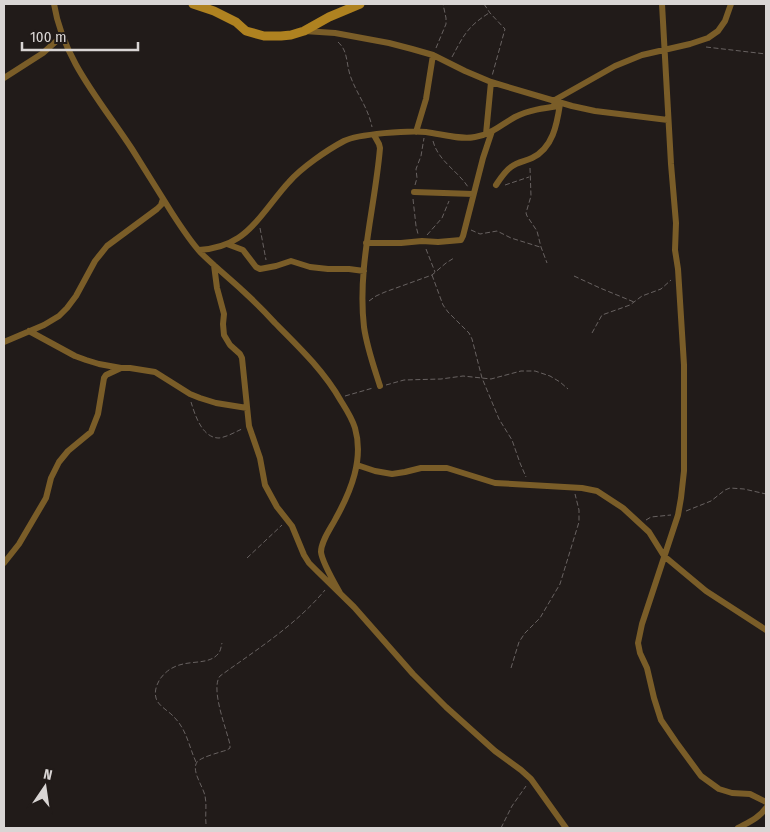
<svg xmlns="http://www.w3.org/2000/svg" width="770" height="832" font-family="'Fira Sans Condensed',sans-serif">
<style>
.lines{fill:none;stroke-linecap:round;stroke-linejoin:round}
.path{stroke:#686261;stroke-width:1;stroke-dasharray:5 2.5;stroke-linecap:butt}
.street{stroke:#7a5d28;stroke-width:6}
.secondary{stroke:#af8220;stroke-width:9}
</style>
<rect width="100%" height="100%" fill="#211b19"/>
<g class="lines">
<!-- path -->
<path class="path" d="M484 4 490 13 505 29 492 76
M338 42C348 51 346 62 350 75 356 93 368 107 372 127
M706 47 766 54
M436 48 446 24V18L443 4
M452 57C464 35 467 27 489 13
M433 141C438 161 458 171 468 187
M530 168 531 196 526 213 527 216 537 231 541 247 547 263
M415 185 417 178 416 169 421 156 424 138
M505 185 529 177
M413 199 416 226 418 234
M260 228 266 260
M471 230 480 234 497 231 511 238 540 247
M427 235 442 218 449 201
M426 249 435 272
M432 275 443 305 448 312 469 333 472 339 482 378 499 419 512 440 520 463 526 477
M574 276 600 288 634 302
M369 301 376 296 385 292 432 275 446 263 454 258
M592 333 602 315 630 305 642 296 661 289 671 280
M386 385 404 380 441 379 463 376 491 379 521 371H535L550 376 560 382 568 389
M345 396 373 388
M191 402C195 415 202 438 219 438 227 437 235 432 242 429
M686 511 711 501 725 490 730 488 744 489 766 494
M646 520 651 517 671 515
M247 558 282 525
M511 668 519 642 525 633 540 618 560 584 579 522V510L575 494
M196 762C189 747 187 730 174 717 169 711 158 706 156 698 154 691 157 684 160 679 178 654 205 669 218 654 221 651 221 646 222 643
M206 824C205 815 207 805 205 796 203 786 191 771 197 762 201 757 221 752 227 750L230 748V745C227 730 210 689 220 676 256 650 296 625 325 590
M501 828 512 806 526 786"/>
<!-- street -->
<path class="street" d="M54 4C63 60 102 103 132 149 145 170 159 192 172 213 181 227 190 241 201 253 214 266 229 278 243 291 254 301 265 312 275 323 299 347 324 371 341 401 346 409 352 418 355 428 364 459 351 491 336 518 331 528 321 541 321 552 322 562 335 584 340 593
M662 4 671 164 676 223 675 250 678 269 684 365V471L681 498 678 515 642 624 638 643 640 653 647 668 654 698 661 720 676 742 701 776 719 789 732 793 750 794 766 802
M304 31 335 33 389 43 412 49 433 55 465 71 491 82 572 106 595 111 668 120
M4 78 43 53 62 36
M553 101 615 66 642 55 690 44 708 38 718 31 725 21 731 4
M416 132 426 99 433 55
M486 134 491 82
M374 135 379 144 380 148C375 208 357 267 364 327 367 348 374 367 380 386
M496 185C500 179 505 171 511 167 517 162 526 161 532 158 553 148 557 124 560 104
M414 192 473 194
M366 243H401L422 241 438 242 461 240 463 236 483 158 492 131
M227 244 243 250 256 267 260 269 276 266 291 261 310 267 328 269H349L364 271
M199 250C213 249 226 246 238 238 257 226 273 199 289 182 301 168 327 150 344 141 358 134 410 130 426 132 442 134 459 140 475 137 491 135 502 124 515 117 529 110 544 108 559 106
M214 265 217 288 224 314 223 324 224 335 230 345 240 354 242 358 249 426 260 458 265 485 277 507 292 526 304 555 309 563 317 571 354 607 413 674 446 707 495 751 521 770 531 779 566 828
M29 331 75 356 86 360 99 364 121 368H130L155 372 190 394 200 398 216 403 247 408
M4 342 44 325 59 316 67 308 76 296 95 261 107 246 157 209 161 205 163 199
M357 465 375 471 392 474 405 472 421 468H447L495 483 582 488 597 491 623 508 649 532 664 556 706 591 766 630
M4 563 19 544 46 498 51 478 59 462 68 451 91 432 98 414 104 378 106 375 121 368
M738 828C749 822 759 818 766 808"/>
<!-- secondary -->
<path class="secondary" d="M193 4 214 11 236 22 246 31 264 36H281L291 35 304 31 329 17 360 4"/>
</g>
<!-- border -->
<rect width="770" height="832" fill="none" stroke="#d9d5d4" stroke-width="10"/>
<!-- north arrow -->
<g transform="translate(45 787) rotate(13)" stroke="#211b19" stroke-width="4" paint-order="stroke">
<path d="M0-4L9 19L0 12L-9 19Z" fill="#d9d5d4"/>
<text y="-8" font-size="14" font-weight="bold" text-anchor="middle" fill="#d9d5d4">N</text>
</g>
<!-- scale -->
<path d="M22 42v8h116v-8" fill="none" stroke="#d9d5d4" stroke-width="2.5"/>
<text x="30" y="42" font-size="15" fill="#d9d5d4" stroke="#211b19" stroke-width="4" paint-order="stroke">100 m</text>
</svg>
